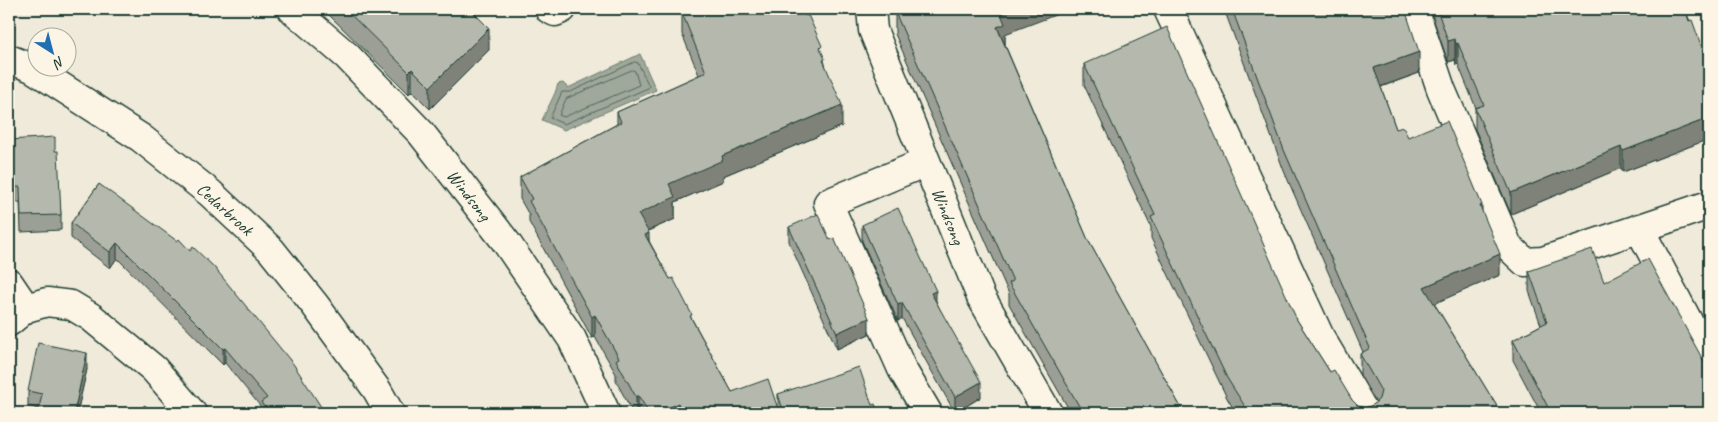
<svg xmlns="http://www.w3.org/2000/svg" width="1718" height="422" font-family="Caveat,sans-serif">
<style>
.water{fill:#9fa89a;stroke:#6c7d71}
.lines{fill:none;stroke-linecap:round;stroke-linejoin:round}
.shore{stroke:#52685d;stroke-width:1}
.minor-casing{stroke:#1f3d34;stroke-width:31}
.minor{stroke:#fcf5e5;stroke-width:28}
.wall{fill:#9c9f95;stroke:#1f3d34}
.shaded-wall{fill:#7f8279;stroke:#1f3d34}
.building{fill:#b5b9ad;stroke:#1f3d34}
.labels{text-anchor:middle;stroke-width:4;stroke-linejoin:round;paint-order:stroke}
.street-label{font-size:18px;fill:#1f3d34;stroke:#fcf5e5}
</style>
<rect width="100%" height="100%" fill="#efeada"/>
<filter id="ink" filterUnits="userSpaceOnUse"><feTurbulence type="fractalNoise" baseFrequency=".02" numOctaves="2"/><feDisplacementMap in="SourceGraphic" scale="10" xChannelSelector="R" yChannelSelector="G"/><feConvolveMatrix kernelMatrix="1 2 1 2 8 2 1 2 1" color-interpolation-filters="sRGB"/></filter>
<g filter="url(#ink)">
<!-- water -->
<path class="water" d="M640 54 656 90 564 130 542 120 555 93 558 84 563 83 568 88Z"/>
<g class="lines">
<!-- shore -->
<path class="shore" d="M635 62 638 63 649 86 648 88 564 124 550 118 562 92H570Z
M632 70 635 71 639 85 564 117 559 115 566 99Z"/>
<defs>
<path id="minor" d="M292 9 347 56 421 133 506 242 572 339 606 413
M549 9 555 12 562 9
M871 9 873 30 981 297 1048 413
M1168 9 1320 337 1365 413
M1414 9 1441 89 1508 246 1525 262 1543 261 1709 205
M9 59 32 68 141 138 210 193 271 250 315 305 377 390 390 413
M926 162 828 203 902 369 928 413
M1639 228 1709 361
M9 283 26 308
M9 322 26 308 47 302 71 305 91 317 154 369 192 413"/>
</defs>
<!-- minor casing -->
<use href="#minor" class="minor-casing"/>
<!-- minor -->
<use href="#minor" class="minor"/>
</g>
<!-- wall -->
<path class="wall" d="M323 9H470L489 50 430 109 412 91 409 94Z
M1224 9H1405L1419 73 1381 87 1396 129 1408 137 1482 213 1500 275 1434 303 1501 413H1236L1227 398 1151 238V227L1084 85V64L1297 320 1330 372 1352 400 1358 406 1365 408 1373 405 1376 403 1360 375V354L1363 352 1284 171Z
M1430 9H1685L1708 65V72L1709 75V139L1623 172 1621 168 1511 214 1475 129V108H1476L1458 64 1456 65 1455 60 1448 62Z
M895 12 1005 34V45L1088 240 1184 413H1071L1009 304V294L895 34Z
M682 13 822 53 842 126 723 176V181L675 202V219L648 231 649 241 732 392 778 407V394L872 405 878 413H633L616 381V374L595 337 592 338 529 222V215L520 199V177L617 124V112L699 75 682 34Z
M9 140 55 151 61 215V230L21 232 20 202 9 203Z
M99 184 325 413H261V407L225 363 223 365 117 258 110 268 71 238V223Z
M862 225 936 301 981 397 955 413 902 318 898 321 862 241Z
M789 227 869 334 837 349 789 242Z
M1529 271 1604 282 1709 413H1541L1513 360V340L1541 325 1529 291Z
M87 369 77 413H38L39 409 28 406V391Z"/>
<!-- shaded-wall -->
<path class="shaded-wall" d="M1015 9H1071L1005 34V45L997 27 1001 14Z
M489 28V50L430 109V87Z
M1455 39V60L1448 62V41Z
M1458 43V64L1456 65V44Z
M1419 52V73L1374 89V68Z
M412 69V91L409 94V72Z
M842 105V126L723 176V181L675 202V219L638 235V214L669 184 722 156Z
M1709 118V139L1623 172V151Z
M1621 147V168L1511 214V193Z
M1482 205V226L1480 206Z
M649 233V254L645 235Z
M117 243V258L110 268V252Z
M1500 254V275L1424 308V287Z
M936 291V306L931 293Z
M902 303V318L898 321V305Z
M595 315V337L592 338V317Z
M869 318V334L837 349V333Z
M225 348V363L223 365V349Z
M87 353V369L77 413H74Z
M981 382V397L955 413V397Z
M638 395V413H636V397Z
M678 403V413H659Z
M778 409V413H767Z
M1694 410V413H1686Z"/>
<!-- building -->
<path class="building" d="M345 9H470L489 28 430 87 412 69 409 72Z
M692 9H803L806 16 808 15 822 46 820 48 825 59 823 60 842 105 722 156 723 160 669 184 675 197 638 214 649 233 645 235 670 279 673 278 692 315 690 316 732 392 768 379 778 409 767 413H682L678 403 659 413H649L638 395 636 397 616 360 619 358 595 315 592 317 529 201 532 199 520 177 621 122 617 112 706 72 682 13Z
M902 9H1015L1001 14 1005 24 997 27 1088 240 1184 413H1083L1009 283 1013 281 895 12Z
M1232 9H1405L1419 52 1374 68 1396 129 1403 127 1408 137 1447 121 1482 205 1480 206 1500 254 1424 287 1501 413H1249L1227 378 1185 290 1151 217 1155 215 1084 64 1167 27 1297 320 1330 372 1334 370 1352 400 1358 406 1365 408 1373 405 1379 399 1381 391 1360 354 1370 348 1284 150Z
M1437 9H1685L1689 21 1692 20 1708 65H1706L1709 75V118L1623 151 1621 147 1511 193 1475 108 1484 105 1458 43 1456 44 1455 39 1448 41Z
M55 137V151H58L61 215 21 216 20 187H9V140Z
M99 184 177 241 179 239 190 251 193 247 214 267 294 365 325 413H268L261 402 267 398 225 348 223 349 117 243 110 252 71 223Z
M898 208 936 291 931 293 981 382 955 397 902 303 898 305 862 225Z
M818 214 830 240 834 238 869 318 837 333 789 227Z
M1592 249 1604 282 1648 259 1709 371V413H1696L1694 410 1686 413H1551L1513 340 1547 322 1529 271Z
M38 343 87 353 74 413H38L42 394 28 391Z
M859 367 872 405 875 404 878 413H784L778 394Z
M145 405 152 413H134Z"/>
</g>
<g class="labels">
<!-- street labels -->
<g class="street-label">
<text transform="translate(469 195) rotate(52)" y="6">Windsong</text>
<text transform="translate(225 209) rotate(42)" y="6">Cedarbrook</text>
<text transform="translate(948 216) rotate(68)" y="6">Windsong</text>
</g>
</g>
<!-- margin -->
<rect width="1718" height="422" fill="none" stroke="#fcf5e5" stroke-width="30"/>
<rect x="15" y="15" width="1688" height="392" fill="none" stroke="#1f3d34" stroke-width="2" filter="url(#ink)"/>
<!-- north arrow -->
<g transform="translate(52 52) rotate(144)"><circle r="24" fill="#fcf5e5" stroke="#a4ab9e"/>
<path d="M0-4L9 19L0 12L-9 19Z" fill="#1f6fb2"/>
<text y="-8" font-size="14" font-weight="bold" text-anchor="middle" fill="#1f3d34">N</text>
</g>
</svg>
